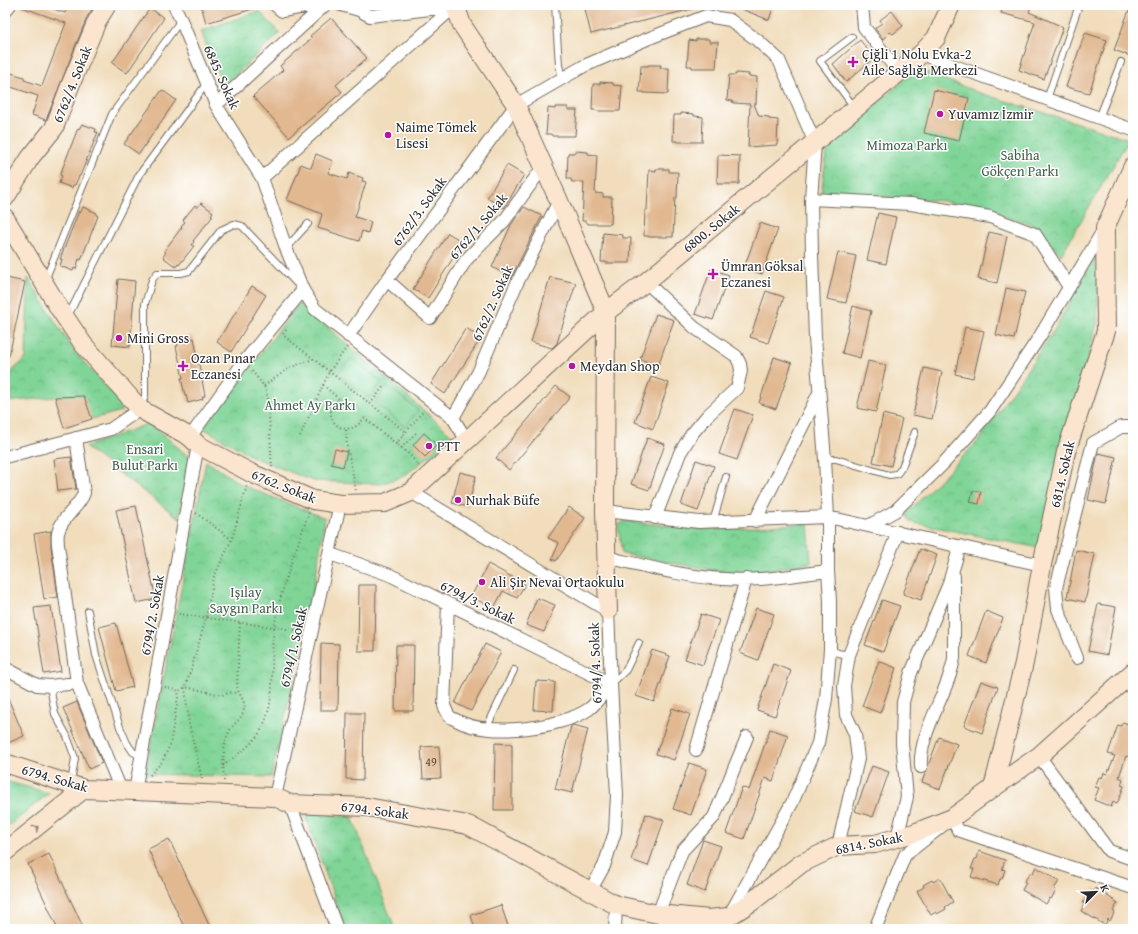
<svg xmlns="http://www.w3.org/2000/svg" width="1138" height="934" font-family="'Gentium Book Plus',serif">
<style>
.park{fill:url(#park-crowns);stroke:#558060}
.pitch{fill:#7fd496;stroke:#558060}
.building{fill:#e1b890}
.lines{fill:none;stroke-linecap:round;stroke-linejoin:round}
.lane-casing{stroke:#70695e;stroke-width:8}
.street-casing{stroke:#70695e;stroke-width:14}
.secondary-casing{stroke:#70695e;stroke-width:20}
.path{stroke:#70695e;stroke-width:2;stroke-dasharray:1 3;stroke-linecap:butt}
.lane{stroke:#fff;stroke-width:6}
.street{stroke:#fff;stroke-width:12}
.secondary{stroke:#fbe5cf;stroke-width:18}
.oneway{stroke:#93887d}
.poi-dot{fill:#b5179e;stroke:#fff;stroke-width:1.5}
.labels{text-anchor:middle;stroke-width:3;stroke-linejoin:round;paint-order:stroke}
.number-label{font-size:12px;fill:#584e44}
.poi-label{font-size:14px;fill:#2b2b2b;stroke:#fff;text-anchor:start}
.street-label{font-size:14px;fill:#2b2b2b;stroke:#fff}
.park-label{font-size:14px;fill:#445e4b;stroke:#fff}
</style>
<defs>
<pattern id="park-crowns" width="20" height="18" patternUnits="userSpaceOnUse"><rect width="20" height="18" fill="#7fd496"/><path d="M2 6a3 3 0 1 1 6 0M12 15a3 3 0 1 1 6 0" fill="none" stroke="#6eb681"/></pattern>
</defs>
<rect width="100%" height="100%" fill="#fff"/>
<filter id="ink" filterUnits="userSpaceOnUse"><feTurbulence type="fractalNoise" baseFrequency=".025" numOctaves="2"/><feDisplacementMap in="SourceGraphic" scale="8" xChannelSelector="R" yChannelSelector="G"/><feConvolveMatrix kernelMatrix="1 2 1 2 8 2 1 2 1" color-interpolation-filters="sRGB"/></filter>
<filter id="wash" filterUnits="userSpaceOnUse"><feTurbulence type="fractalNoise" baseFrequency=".012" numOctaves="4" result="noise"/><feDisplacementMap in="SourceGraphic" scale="16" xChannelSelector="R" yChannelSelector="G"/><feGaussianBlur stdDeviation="0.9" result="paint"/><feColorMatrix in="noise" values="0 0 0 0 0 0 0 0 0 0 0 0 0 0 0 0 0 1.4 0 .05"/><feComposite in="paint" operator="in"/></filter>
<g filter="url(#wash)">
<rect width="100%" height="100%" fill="#f1ddbc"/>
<!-- park -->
<path class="park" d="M259 11 280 33 226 84 215 69 201 31Z
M917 69 980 93 1129 139 1061 255 1032 224 944 201 821 193 828 145Z
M1095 256 1098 295 1097 323 1039 548 910 522 906 514 980 439 1055 329Z
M28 278 73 350 116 398 122 411 92 419 55 397 5 402V378L26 358Z
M300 303 454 437 404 476 380 484 313 481 255 458 203 428Z
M150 423 190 458 179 518 85 447Z
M206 461 242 485 325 518 310 612 271 777 145 774Z
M625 521 698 529 758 527 808 523 811 563 767 570 736 573 712 570 622 554 618 525Z
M5 781 49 793 5 829Z
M304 812 352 817 395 929H345Z"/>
<!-- pitch -->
<path class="pitch" d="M351 358 382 382 369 398 338 374Z
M387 386 418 410 405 427 375 403Z"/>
<g id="blocks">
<!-- building -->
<path class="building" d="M19 5H42L65 13 68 5H95L87 17 46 120 32 115 38 96 5 85V80L8 72 24 77V80L42 86 66 23 19 6Z
M201 5H256V8L206 23Z
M584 5H696V8L591 34Z
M731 5H774L769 20Z
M1004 5H1032L1029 12 1063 27 1044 79 1019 70 1035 22 1001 13Z
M1131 5H1133V57L1114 50Z
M150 8 164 18 127 73 112 63Z
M892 11 903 26 893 34 890 32 883 39 875 28 882 23 880 20Z
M331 18 367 58 336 85 342 92 289 137 253 96 283 70 280 66 312 38 310 36Z
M1085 33 1107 40 1089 93 1066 87Z
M696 39H709V42H718L716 68H692V66H687L689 40 696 41Z
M860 40 874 58 846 82 833 64Z
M648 65H661L660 68H669L668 94 644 93V92H639L641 66H648Z
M736 73 749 74 748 76 757 77 756 104H754L759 116 769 117V119L778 120 777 145 748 147 750 104 733 103 732 101 727 100 729 75H736Z
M600 82 613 83V85L622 86 620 111H597L596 110H592L593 84H600Z
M162 90 176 100 139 154 124 144Z
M934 90 969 98 959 141 924 133Z
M555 107H568V110H577L575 136H552L551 134H546L548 108 555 109Z
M681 113 694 114V116L703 117 702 142H678L677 141H673L674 115H681Z
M82 124 96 129 95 132H98L80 176H79L75 185H73L72 188 59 183 62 176 60 175 78 128 79 129Z
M575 151 588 152V154L597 155 595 193 603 194V197H612L611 224H588L586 221H582L584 182H572L571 179H567L568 153H575Z
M316 154 333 161 328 173 347 179 349 173 363 178 362 181 366 182 355 217 371 222 368 233 362 231 359 241 318 228 322 214 287 200 301 164 311 168Z
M718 155 740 156 739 184H717Z
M507 165 524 175 504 208 487 198Z
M656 169H669V172H678L677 198H675L673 237H649L648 236H644L645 210H647L649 170 656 171Z
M201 203 213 212 211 215 213 216 193 241 194 242 192 245 194 246 179 265 178 264 176 267 163 257 166 252 164 251 182 227 181 226 185 222 183 220 195 205 197 208Z
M83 207 97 213 96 215 98 216 81 260 79 259 76 269 74 268 73 271 60 266 62 259H60L79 211 80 213Z
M524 207 542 216 511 278 492 267 511 225Z
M878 213 896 217 886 264 867 260Z
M760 223 778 229 762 274 744 268Z
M989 232 1007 236 997 283 978 279Z
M448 233 463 242 428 298 413 289Z
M603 233 623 235V238H631L630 263H606V262H601Z
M838 252 856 256 846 303 827 299Z
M711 269 729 275 713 320 695 314Z
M550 277 576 283 557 343 552 348 531 342Z
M7 278 25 282 9 356 5 355V290Z
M118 279 135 281 130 347 112 345Z
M252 286 266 295 231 352 217 342Z
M1006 288 1025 292 1014 339 996 335Z
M766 291 784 297 768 343 750 337Z
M853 306 871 311 860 358 842 353Z
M656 314 674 320 658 366 640 359Z
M965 327 984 331 973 378 955 374Z
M466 328 481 338 445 394 431 384Z
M191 336 192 339 194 338 205 396 202 397 203 399 188 403 186 395H185L181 378H183L176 346H178L177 339Z
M774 357 792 363 776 409 759 403Z
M868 361 886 365 876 412 857 408Z
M924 368 942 372 932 419 913 415Z
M651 377 669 383 653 429 635 422Z
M556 386 570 397 509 470 496 458Z
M84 396 92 419 64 428 55 397Z
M735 409 753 415 737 460 719 454Z
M883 414 902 419 891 466 873 462Z
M424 433 437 445 425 457 413 445Z
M647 438 665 444 649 490 631 484Z
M335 449 347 452 343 467 331 464Z
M1098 453 1116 457 1106 504 1088 500Z
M71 457 76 489 58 491 54 459Z
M696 460 714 466 698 511 681 505Z
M460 472 476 476 468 507 452 503Z
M973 491 981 492 979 504 970 502Z
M136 506 156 599 136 603 116 510Z
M569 507 585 518 556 561 552 559 559 543 548 538Z
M51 531V546L58 597 44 599 34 534Z
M920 549 937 555 921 600 903 594Z
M1076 550 1095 554 1085 602 1067 598Z
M488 564 525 584 517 598 503 591 494 608 471 597Z
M359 585H376L375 651H358Z
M537 598 555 605 544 632 526 625Z
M882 600 900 606 883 652 865 645Z
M1098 604 1116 607 1107 655 1088 651Z
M51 606 61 671 44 674 34 608Z
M756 608 774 614 758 660 740 653Z
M986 611 1003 618 986 663 969 656Z
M701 614 719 620 703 665 685 659Z
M116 623 133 687 116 691 99 627Z
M321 643 339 644 338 710H320Z
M485 644 501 652 471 711 455 703Z
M396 645H414L413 711H395Z
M652 650 670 656 654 702 636 696Z
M879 661 896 668 880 713 862 706Z
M773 664 791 671 775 716 757 710Z
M536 681 555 682 553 711 534 710Z
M981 681 998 687 982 733 964 726Z
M5 691 24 736 8 743 5 735Z
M77 702 102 763 89 769 63 708Z
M672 708 690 714 674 760 656 754Z
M347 713H364L363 780 346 779Z
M1123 722 1133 726V758L1126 756 1119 777 1123 779 1121 785 1124 786 1117 804 1113 802 1111 807 1094 800 1099 788 1095 787 1099 777 1102 778 1104 773 1107 774 1115 756 1108 754 1118 725 1121 726Z
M573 725 588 729 572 793 555 789 571 726Z
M770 729 788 735 773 781 765 778 744 839 726 833 742 787 749 790Z
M939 737 957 744 940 789 922 782Z
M495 743 512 744V810H494Z
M439 746 441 778 423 779 421 747Z
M689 763 707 769 691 815 673 809Z
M872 766 889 772 873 817 855 811Z
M646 814 664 820 648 866 631 860Z
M169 839 209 925 201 929H185L148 849Z
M703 840 721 846 705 892 687 885Z
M979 851 1005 860 1002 869 1005 870 1002 879H1000L998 885 971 877 974 869H971L975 859H977Z
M49 854 84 929H58L28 864Z
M1036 867 1059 881 1054 889 1056 891 1051 899 1050 898 1046 904 1022 890 1026 883 1024 882 1030 873 1032 874Z
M940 878 953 902 945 907 946 909 937 914 936 912 931 915 917 891 924 887 923 885 932 880 933 882Z
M1095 888 1118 903 1113 911 1115 912 1110 921 1108 919 1105 925 1081 911 1085 904 1083 903 1089 894 1091 895Z
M501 905 509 929H475L471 915Z"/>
</g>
</g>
<g filter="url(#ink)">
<use href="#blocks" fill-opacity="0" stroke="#70695e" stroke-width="1"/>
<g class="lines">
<defs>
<path id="lane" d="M555 5 559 65 562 78
M852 37 820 61 854 107
M1047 99 1079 5
M1099 118 1121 62
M286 248 308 224
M46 278 112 114 181 20
M68 316 139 175 207 83
M141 407 145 396V304L152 280 157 273H181L189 271 221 230 234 224 242 226 296 283
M825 459H836L889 475 897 474 902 467 915 432
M713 522 726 477
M88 611 96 655 120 727 127 743 133 752 141 756
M830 649 838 653 849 655
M611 684 626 670 639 643
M50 686 55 714 67 736 75 758 71 783
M486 729 514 670"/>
<path id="street" d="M174 5 181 20 216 105 262 178 286 248 303 290 315 309 453 418 467 441
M275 5 282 11 315 5
M341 5 359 10 370 16 456 6
M862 5 864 27 899 73
M5 11 10 5
M921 54 1133 130
M216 105 325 5
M262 178 456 5
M811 199 911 204 990 217 1035 234 1069 287
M387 280 430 318 466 260 505 220 543 167
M646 282 695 328 736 356 740 364 741 371 737 388 707 416 691 435 680 453 655 518
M348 336 387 280 516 105 584 66 647 39 706 16 730 20 757 40 779 60 815 143 811 199 812 255 815 338 825 459 828 517V571L830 601V649L826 699 818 743 792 803 730 914
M453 418 478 373 517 283 559 201
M190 437 243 363 303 290
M76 438 84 493C79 508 61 517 58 533 57 539 58 546 59 552L77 683 121 790
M5 457 111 429 140 409
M411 492 608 611 611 684 617 795 615 832 604 866 590 891
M605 511 699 522 828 517 868 526 895 511 943 464 990 411 1040 336 1104 229
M755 521 819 393
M868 526 1042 565
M330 554 390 575 611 684C605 691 596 704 589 709 560 729 488 737 458 721 456 720 452 718 450 717 447 714 446 709 444 706L448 604
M606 557C645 566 684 577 724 579 758 582 793 575 828 571
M1077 658 1058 609 1056 588 1093 443 1121 427H1133
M5 668 37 685 50 686 77 683
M696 750 746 579
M1039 756 1109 851 1133 859
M921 767C918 734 949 692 954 658V576
M135 791 198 445
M275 797 340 504
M290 804 337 929
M897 838 907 797 902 743 903 702 911 673 948 586 960 546
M838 846 858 759 855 734 846 715 844 686 849 655 898 532
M658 914 682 851 714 817 747 737
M615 929 616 905
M875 929 905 855 952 818 958 830 1133 888"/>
<path id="secondary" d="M455 5 462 25 516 105 559 201 606 312 605 511 608 611
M5 198 30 158 54 128 70 86 97 21 107 5
M5 218 59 308 83 344 140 409 190 437 198 445 251 473 313 500 340 504 385 503 411 492 606 312 646 282 921 54 936 38 951 5
M5 763 84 789 135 791 275 797 290 804 367 807 468 825 616 905 658 914 709 919 728 917 750 903 802 863 838 846 875 844 914 833 952 818 993 788 1039 756 1133 672
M993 788 1024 663 1042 565 1066 452 1106 331 1105 228 1133 166
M5 852 84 789"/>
</defs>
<!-- lane casing -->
<use href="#lane" class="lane-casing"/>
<!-- street casing -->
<use href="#street" class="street-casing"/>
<!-- secondary casing -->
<use href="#secondary" class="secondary-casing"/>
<!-- path -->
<path class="path" d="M286 330 283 335 406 432
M252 371 264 386 268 398 272 468
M323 385 339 399C337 401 333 404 332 406 325 424 349 440 364 418L410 455 419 466
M264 386 289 368 313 359
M370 404 384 386
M346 430 347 446 356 490
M300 436 329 372 347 347
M396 444 424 410
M401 448 418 431
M196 513 231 539
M179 614 301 631
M165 687 179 691
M223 766C237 754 254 745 262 728 278 697 269 662 274 629 280 589 296 551 309 512
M150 775 162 762 170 745 179 691 185 687 191 670 206 618 214 577 232 539 247 485
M202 779 189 724 185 687 222 695 232 692 238 694
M224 781C223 765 222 744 230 730 235 722 243 718 244 709 246 700 238 695 237 686L240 622"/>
<!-- lane -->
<use href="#lane" class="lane"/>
<!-- street -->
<use href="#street" class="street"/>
<!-- secondary -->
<use href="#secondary" class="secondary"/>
</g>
<!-- one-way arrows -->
<defs><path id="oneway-chevron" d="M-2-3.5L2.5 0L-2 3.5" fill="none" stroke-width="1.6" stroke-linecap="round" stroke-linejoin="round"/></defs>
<use class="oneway" href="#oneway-chevron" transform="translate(36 828) rotate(-38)"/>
</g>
<!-- markers -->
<g class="poi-dot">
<path d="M851 56h4v4h4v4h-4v4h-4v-4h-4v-4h4z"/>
<circle cx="940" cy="114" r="4"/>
<circle cx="388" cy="135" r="4"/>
<path d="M711 268h4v4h4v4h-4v4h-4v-4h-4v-4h4z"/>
<circle cx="119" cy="338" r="4"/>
<path d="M181 360h4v4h4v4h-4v4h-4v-4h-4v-4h4z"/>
<circle cx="572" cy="366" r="4"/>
<circle cx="429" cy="446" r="4"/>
<circle cx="458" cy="500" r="4"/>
<circle cx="482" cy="582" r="4"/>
</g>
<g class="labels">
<!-- number labels -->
<g class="number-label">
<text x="431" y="766">49</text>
</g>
<!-- poi labels -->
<g class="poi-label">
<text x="862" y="59">Çiğli 1 Nolu Evka-2<tspan x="862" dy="16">Aile Sağlığı Merkezi</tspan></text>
<text x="948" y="119">Yuvamız İzmir</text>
<text x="396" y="132">Naime Tömek<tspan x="396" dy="16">Lisesi</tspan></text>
<text x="721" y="271">Ümran Göksal<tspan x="721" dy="16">Eczanesi</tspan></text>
<text x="127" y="343">Mini Gross</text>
<text x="191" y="363">Ozan Pınar<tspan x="191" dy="16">Eczanesi</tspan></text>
<text x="580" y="371">Meydan Shop</text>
<text x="437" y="451">PTT</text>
<text x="466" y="505">Nurhak Büfe</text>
<text x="490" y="587">Ali Şir Nevai Ortaokulu</text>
</g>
<!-- street labels -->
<g class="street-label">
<text transform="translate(222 77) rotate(66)" y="5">6845. Sokak</text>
<text transform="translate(72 84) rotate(-68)" y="5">6762/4. Sokak</text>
<text transform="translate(419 211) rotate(-54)" y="5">6762/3. Sokak</text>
<text transform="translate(478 226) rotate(-50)" y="5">6762/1. Sokak</text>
<text transform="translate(711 228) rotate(-39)" y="5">6800. Sokak</text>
<text transform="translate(492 303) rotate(-66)" y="5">6762/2. Sokak</text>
<text transform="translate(1062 474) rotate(-77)" y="5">6814. Sokak</text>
<text transform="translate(284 486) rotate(22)" y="5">6762. Sokak</text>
<text transform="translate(478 602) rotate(26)" y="5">6794/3. Sokak</text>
<text transform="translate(152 615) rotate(-80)" y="5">6794/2. Sokak</text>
<text transform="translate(293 647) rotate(-77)" y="5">6794/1. Sokak</text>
<text transform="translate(595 663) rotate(-92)" y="5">6794/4. Sokak</text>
<text transform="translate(55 778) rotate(16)" y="5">6794. Sokak</text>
<text transform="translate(375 810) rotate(7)" y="5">6794. Sokak</text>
<text transform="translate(869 843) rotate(-11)" y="5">6814. Sokak</text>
</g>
<!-- park labels -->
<g class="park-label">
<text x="907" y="150">Mimoza Parkı</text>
<text x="1020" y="160">Sabiha<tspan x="1020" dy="16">Gökçen Parkı</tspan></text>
<text x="310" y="410">Ahmet Ay Parkı</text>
<text x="145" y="454">Ensari<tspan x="145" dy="16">Bulut Parkı</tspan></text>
<text x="246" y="597">Işılay<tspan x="246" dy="16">Saygın Parkı</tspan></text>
</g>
</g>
<!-- margin -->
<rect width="1138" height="934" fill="none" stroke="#fff" stroke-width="20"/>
<!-- north arrow -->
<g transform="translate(1096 892) rotate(66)" stroke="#ffffff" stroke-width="3" paint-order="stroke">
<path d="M0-3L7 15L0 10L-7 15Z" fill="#2b2b2b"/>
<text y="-6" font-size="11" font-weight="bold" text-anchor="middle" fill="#2b2b2b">K</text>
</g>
</svg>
